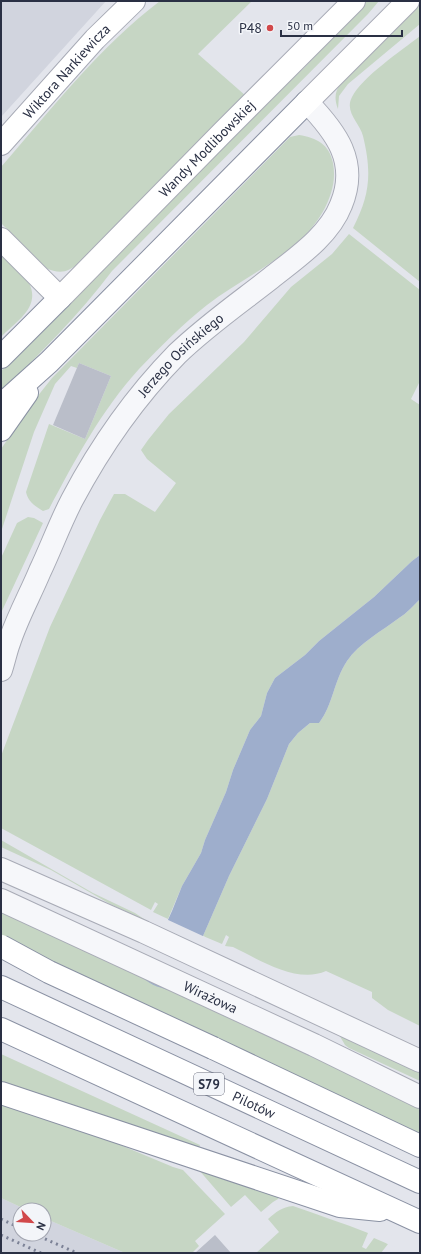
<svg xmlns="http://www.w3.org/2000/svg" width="421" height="1254" font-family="'PT Sans',sans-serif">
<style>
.built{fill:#d1d4de}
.green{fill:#c6d6c4}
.water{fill:#9eaecc}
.pier{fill:#e3e5ec}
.building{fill:#babec9}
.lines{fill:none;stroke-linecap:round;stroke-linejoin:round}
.tertiary-casing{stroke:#a8abb6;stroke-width:24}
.secondary-casing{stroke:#a8abb6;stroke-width:24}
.motorway-casing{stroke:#8a91a3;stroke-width:24}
.tertiary{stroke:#f6f7fa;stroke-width:22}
.secondary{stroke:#fff;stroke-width:22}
.motorway{stroke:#fff;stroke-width:22}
.rail{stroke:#7c8296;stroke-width:3;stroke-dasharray:2 4;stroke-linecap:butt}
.motorway-bridge-casing{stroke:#8a91a3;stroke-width:24;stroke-linecap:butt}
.motorway-bridge{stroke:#fff;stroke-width:22}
.poi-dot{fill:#d1484a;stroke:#f3f5f9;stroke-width:1.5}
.labels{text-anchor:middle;stroke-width:3;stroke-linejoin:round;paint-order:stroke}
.shield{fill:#f3f5f9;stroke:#666b7a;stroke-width:1}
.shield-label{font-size:13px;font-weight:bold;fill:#2a3044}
.poi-label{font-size:14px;fill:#2a3044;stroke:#f3f5f9;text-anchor:end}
.street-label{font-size:14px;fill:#2a3044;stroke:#f3f5f9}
</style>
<rect width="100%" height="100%" fill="#e3e5ec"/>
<!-- built -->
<path class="built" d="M1 1H106L1 117Z
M1 1198 27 1210H20V1234H44V1218L125 1253H1Z"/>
<!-- green -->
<path class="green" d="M160 1H252L198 54 246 96 79 263C67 273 60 274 45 268L1 223V167C51 110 100 46 160 1Z
M367 1H379L368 14 112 271C79 315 39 354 1 393V371L280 90 304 68Z
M420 3V24L348 84 339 96 338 109C334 99 335 92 340 84Z
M420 36V282L353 228C370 195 372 173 363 136 360 123 344 112 352 97 362 77 401 51 420 36Z
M299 135C317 138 329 144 333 163 335 174 334 183 331 193 313 250 250 271 207 305 183 324 161 346 139 369 101 411 75 460 49 509L43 511C35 506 28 502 26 492L49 424 85 439 111 376 79 363 77 368 71 366 55 384 34 432 1 532V449L33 402 52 378 290 137Z
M349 234 420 290V381L411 399 420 405V555L412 561 374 597 319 641 305 655 275 678 267 693 261 716 250 730 233 770 226 792 205 840 201 853 182 886 168 919 153 912 158 904 155 902 151 910 1 828V756L50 627 100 520 114 494H125L155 512 176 483 147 459 141 450 148 440 169 414 244 342 291 287 332 254Z
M1 253 29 283C41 307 17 321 1 337Z
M28 517 34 518 43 523 1 613V558L17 523Z
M420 599V1026L388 1010 372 998V992L326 971C297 984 260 960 233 947L225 946 229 937 226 935 222 944 203 936 229 876 267 799 289 744 298 733 310 723H319C333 705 334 680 347 661 359 643 382 631 399 618 407 613 413 606 420 599Z
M1 840 93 893 135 913 147 921 110 904 51 870 1 847Z
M1 912 420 1107V1135L22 947 1 934Z
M338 1033 420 1073V1081L349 1048 345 1045Z
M1 1054 200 1145 199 1148 1 1082Z
M1 1104 106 1139 173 1167 183 1170 225 1214 195 1241 199 1246 193 1252V1253H125L44 1218V1210H27L1 1198Z
M198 1169 279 1197 278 1199 273 1202 261 1212 245 1195 231 1207Z
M293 1206C318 1215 343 1223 368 1233L362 1247 366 1249 374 1238 388 1244 381 1253H256L279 1232 268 1219C276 1212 282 1207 293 1206Z"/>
<!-- water -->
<path class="water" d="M420 555V599C413 606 407 613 399 618 382 631 359 643 347 661 334 680 333 705 319 723H310L298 733 289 744 267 799 229 876 203 936 175 992C162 988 151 986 142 977L172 911 182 886 201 853 205 840 226 792 233 770 250 730 261 716 267 693 275 678 305 655 319 641 374 597 412 561Z"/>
<!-- pier -->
<path class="pier" d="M166 919 205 937 179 992 177 994 140 976Z
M420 1203V1253H407L386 1243 418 1204Z"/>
<!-- building -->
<path class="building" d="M79 363 111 376 85 439 53 425Z
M215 1235 231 1253H195Z"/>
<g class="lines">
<defs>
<g id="tertiary">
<path id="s1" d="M1 670C4 661 6 651 9 643 17 618 30 595 40 571 51 548 60 523 72 500 100 447 135 397 177 354 206 326 239 303 271 278 296 258 329 236 341 205 359 162 336 132 307 102"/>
<path d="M1 869 144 932 420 1061"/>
<path id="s2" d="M1 900 314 1045 420 1097"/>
</g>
<g id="secondary">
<path d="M307 102 408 1"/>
<path id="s3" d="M1 144 95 39 134 1"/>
<path id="s4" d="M1 239 60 298 223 132 354 1"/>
</g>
<g id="motorway">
<path d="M1 357 60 298"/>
<path d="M1 405 49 362 307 102"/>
<path d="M1 430 27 393"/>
<path id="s5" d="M1 987 420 1182"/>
<path d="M1 1029 420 1222"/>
<path d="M213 1048 420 1146"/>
<path d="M1 1093 340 1206 380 1210"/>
</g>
</defs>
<!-- tertiary casing -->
<use href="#tertiary" class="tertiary-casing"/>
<!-- secondary casing -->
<use href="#secondary" class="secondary-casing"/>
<!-- motorway casing -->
<use href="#motorway" class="motorway-casing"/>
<!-- tertiary -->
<use href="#tertiary" class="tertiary"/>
<!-- secondary -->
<use href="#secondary" class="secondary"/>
<!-- motorway -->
<use href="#motorway" class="motorway"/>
<!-- rail -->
<path class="rail" d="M1 1219 20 1228
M34 1234 77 1253
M1 1235 41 1253"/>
<defs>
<path id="motorway-bridge" d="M1 946 49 972 213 1048"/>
</defs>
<!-- motorway-bridge casing -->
<use href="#motorway-bridge" class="motorway-bridge-casing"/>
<!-- motorway-bridge -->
<use href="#motorway-bridge" class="motorway-bridge"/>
</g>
<!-- markers -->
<circle class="poi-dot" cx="270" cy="28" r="4"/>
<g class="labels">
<!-- shield labels -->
<rect class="shield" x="194" y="1073" width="30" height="22" rx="3"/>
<g class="shield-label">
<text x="209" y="1089">S79</text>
</g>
<!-- poi labels -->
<g class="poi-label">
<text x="262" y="33">P48</text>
</g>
<!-- street labels -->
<g class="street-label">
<text dy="5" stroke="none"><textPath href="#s3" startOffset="98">Wiktora Narkiewicza</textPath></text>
<text dy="5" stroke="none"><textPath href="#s4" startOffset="293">Wandy Modlibowskiej</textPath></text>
<text dy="5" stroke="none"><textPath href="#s1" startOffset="367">Jerzego Osińskiego</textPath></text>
<text dy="5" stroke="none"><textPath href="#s2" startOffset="231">Wirażowa</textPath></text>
<text dy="5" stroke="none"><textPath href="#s5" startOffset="279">Pilotów</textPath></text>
</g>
</g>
<!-- border -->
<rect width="421" height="1254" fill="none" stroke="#2a3044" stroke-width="4"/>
<!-- north arrow -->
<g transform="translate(32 1222) rotate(115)"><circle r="19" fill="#f3f5f9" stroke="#a3a6b1"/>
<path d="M0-3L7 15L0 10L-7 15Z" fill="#d1484a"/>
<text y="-6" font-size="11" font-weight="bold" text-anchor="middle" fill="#2a3044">N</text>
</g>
<!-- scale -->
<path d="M281 30v6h121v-6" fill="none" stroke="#2a3044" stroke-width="2"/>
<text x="287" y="30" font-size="12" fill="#2a3044" stroke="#f3f5f9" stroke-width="3" paint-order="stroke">50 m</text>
</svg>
